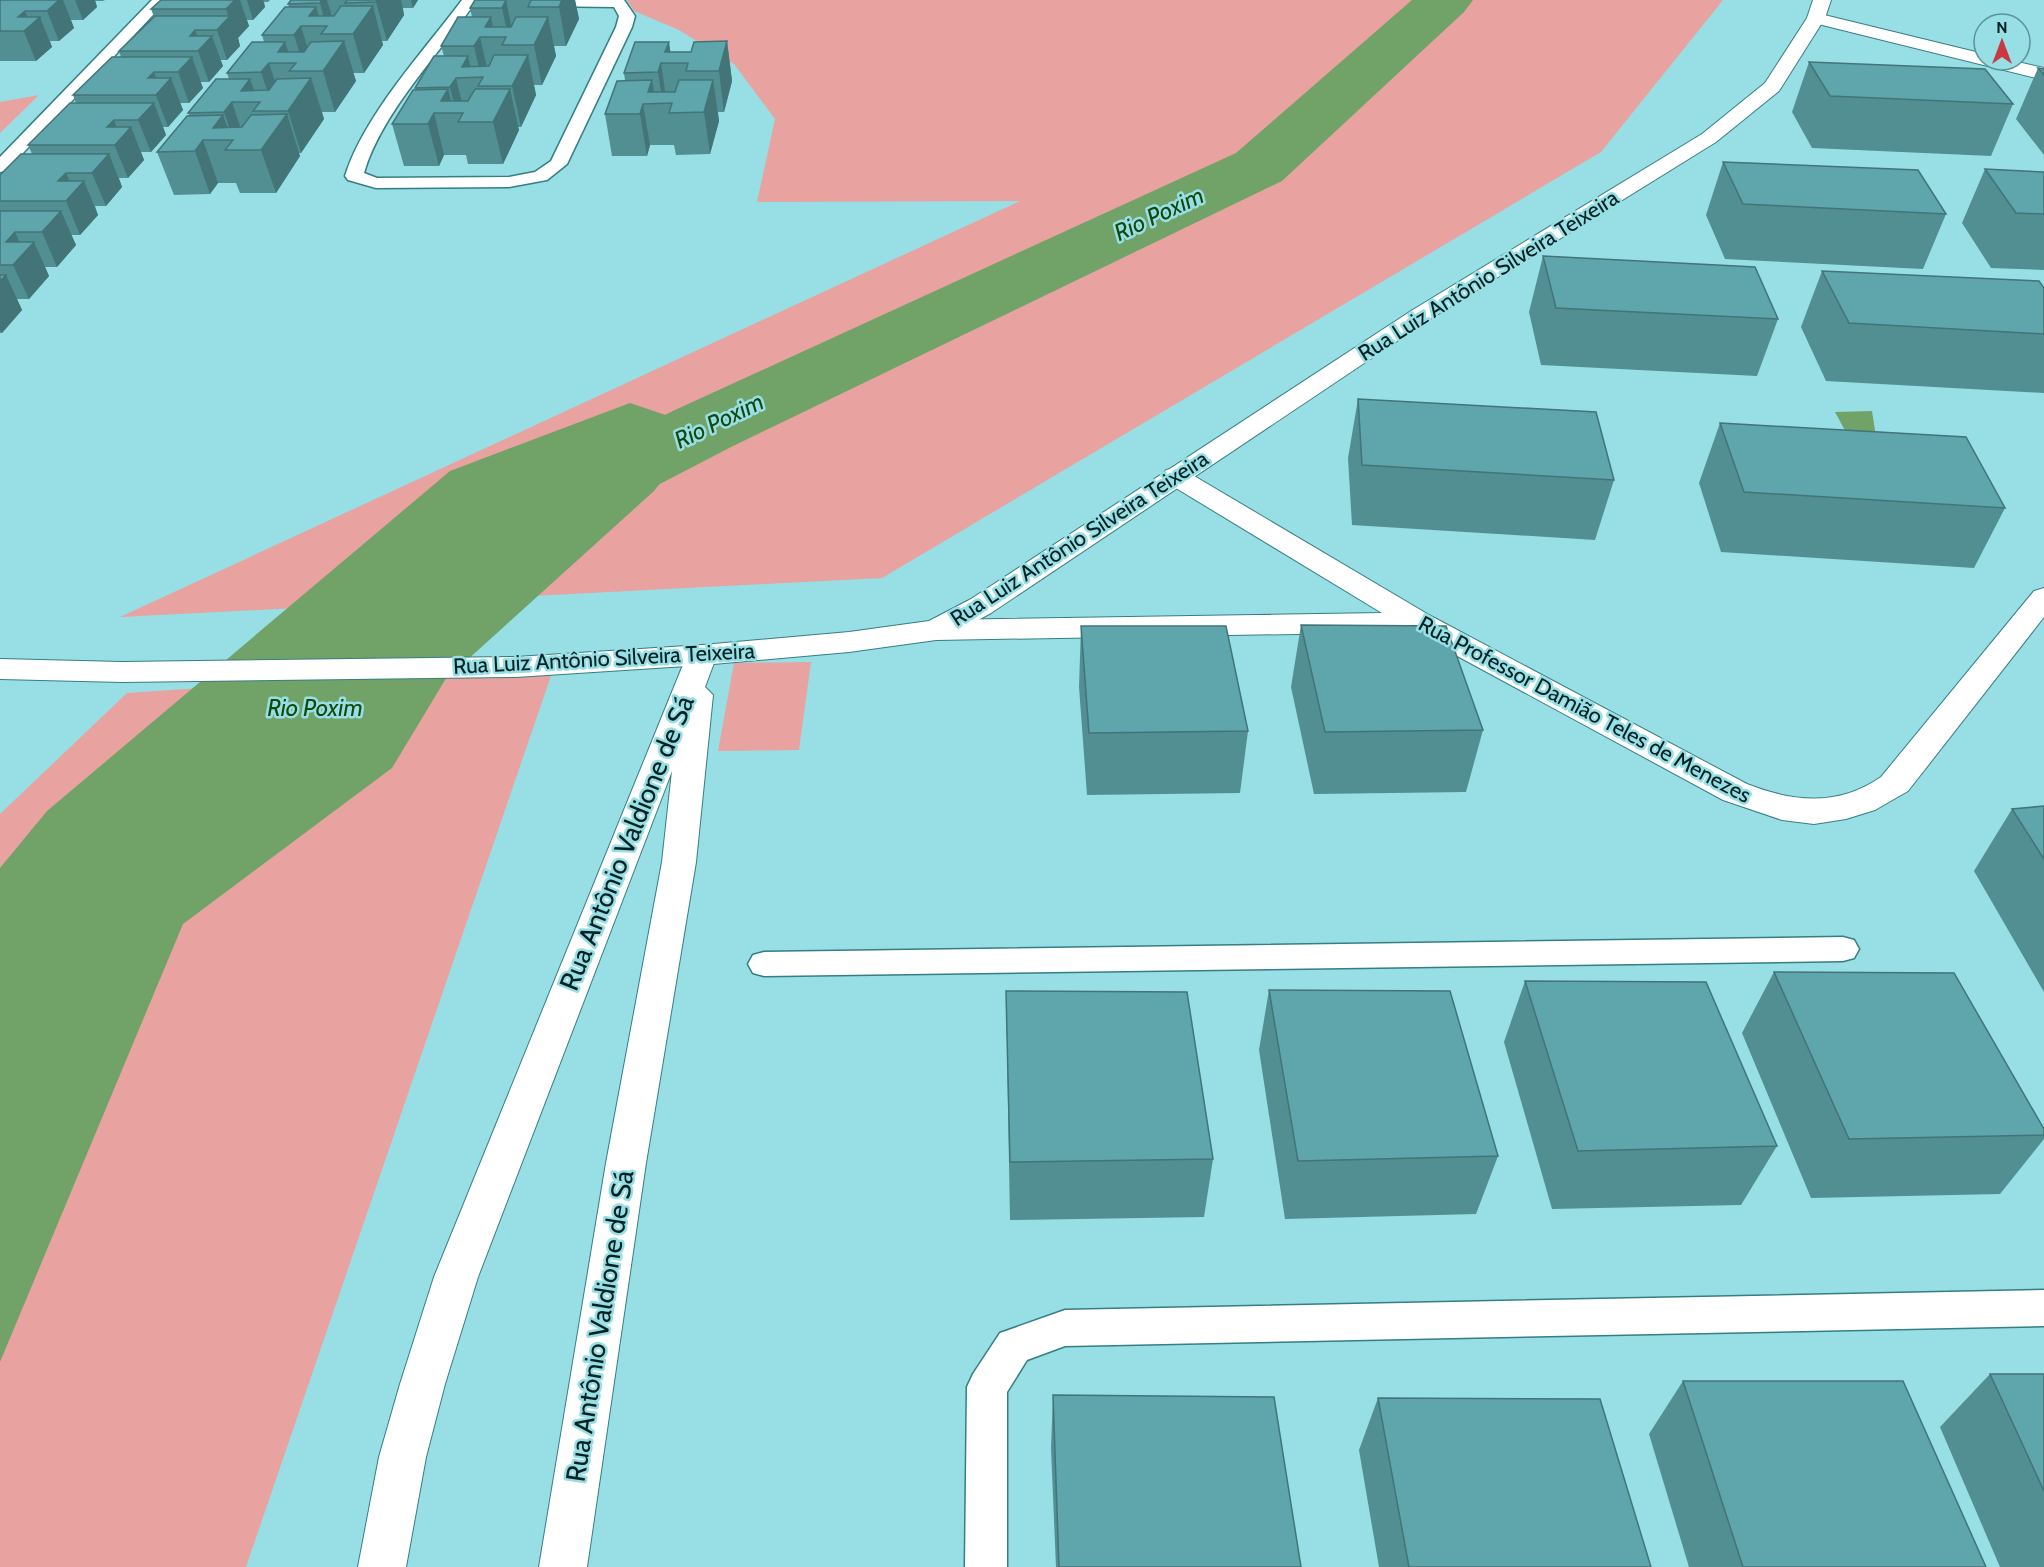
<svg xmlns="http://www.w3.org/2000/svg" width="2044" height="1567" font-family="Cabin,sans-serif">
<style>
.green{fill:#e8a2a0}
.water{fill:#71a369}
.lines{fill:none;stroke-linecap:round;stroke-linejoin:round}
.river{fill:#71a369;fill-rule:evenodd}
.lane-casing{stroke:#357e83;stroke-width:3}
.street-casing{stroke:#357e83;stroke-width:2}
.secondary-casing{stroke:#357e83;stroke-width:2}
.lane{fill:#fff;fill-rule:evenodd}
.street{fill:#fff;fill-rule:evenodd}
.secondary{fill:#fff;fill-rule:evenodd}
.wall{fill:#518f93}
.shaded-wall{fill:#427478}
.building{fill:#5ea6ab;stroke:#427478;stroke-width:1.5}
.labels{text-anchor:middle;stroke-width:5;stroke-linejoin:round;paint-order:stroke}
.street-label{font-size:22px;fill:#022123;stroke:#97dfe4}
.water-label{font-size:24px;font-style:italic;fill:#14480d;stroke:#97dfe4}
.near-street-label{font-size:27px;fill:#022123;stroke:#97dfe4}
</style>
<rect width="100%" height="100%" fill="#97dfe4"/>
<!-- green -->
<path class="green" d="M627 0H1723L1601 152 882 578 120 617 1020 201 757 202 775 119 734 64 679 30 634 11Z
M39 95 0 133V102Z
M811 662 799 750 718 751 734 663Z
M555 664 246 1567H0V814L127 693Z"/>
<!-- water -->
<path class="water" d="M630 403 704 428 654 491 445 680 392 768 183 924 0 1362V868L47 811 450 471Z
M1872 411 1877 443 1867 471 1835 412Z"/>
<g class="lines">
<!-- river -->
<path class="river" d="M1412 0H1473L1464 12 1282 181 733 446 604 513 573 520 542 513 529 494 542 475 675 410 1236 153Z"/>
<defs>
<path id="lane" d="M152 0H167L6 171 0 172V157Z
M462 0H477C441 52 381 113 364 173L377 178 509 177 535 172 551 161 616 27 619 16 614 7 538 6 531 2 532 0H624L635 16 632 27 567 164 547 180 509 187 376 188 348 180 345 176C364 115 424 51 462 0Z
M1843 937 1854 940 1859 949 1854 958 1843 961 764 976 753 973 748 964 753 955 764 952Z
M2044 1290V1326L1065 1346 1027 1360 1007 1392V1567H965L967 1387 973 1374 1000 1333 1065 1310Z"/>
<path id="street" d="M1816 13 1984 54V60H2009L2044 68V80L1810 22 1807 18 1810 14Z
M1175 468 1184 470 1429 615 1747 784C1793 802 1838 807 1881 777L2034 591 2044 588V617L1908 791 1875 810 1846 819 1814 824 1782 820 1723 800 1413 632 936 640 925 637 921 630 925 623 936 620 1382 613 1166 482 1162 476 1166 470Z
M702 645 713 648 717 655 705 687 713 695 696 862 646 1163 587 1567H539L606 1163 662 862 672 771 478 1277 445 1384 426 1457 406 1567H358L379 1457 400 1384 434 1277 687 655 691 648Z"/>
<path id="secondary" d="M1813 0H1831L1825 18 1779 91 1716 142 1427 321 991 613 947 637 936 640 849 652 702 665 516 677 122 682 0 679V659L122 662 516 657 702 645 849 632 929 621 971 599 1411 311 1702 134 1765 83 1807 18Z"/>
</defs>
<!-- lane casing -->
<use href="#lane" class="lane-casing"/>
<!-- street casing -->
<use href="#street" class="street-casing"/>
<!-- secondary casing -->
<use href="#secondary" class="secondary-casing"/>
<!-- lane -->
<use href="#lane" class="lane"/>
<!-- street -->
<use href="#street" class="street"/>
<!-- secondary -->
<use href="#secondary" class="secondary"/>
</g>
<!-- wall -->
<path class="wall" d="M0 0H105L103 1H95L97 7 83 20H71L74 28 59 41H50L52 47 36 61H0Z
M161 0H270L268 2H264L265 7 253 20H247L249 26 238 38 240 46 227 60H220L223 66 209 82H200L203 88 189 103H180L183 110 168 127H163L166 135 151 152H141L144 160 128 178H119L122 187 106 206H95L98 215 80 235H71L76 245 57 267H45L49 276 29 299H17L22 310 2 333H0V175L32 154 28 145 76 103 73 95 121 57 119 51 154 17 151 9Z
M291 0H418L413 8H403L404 15 387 41H382L383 45 364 73H353L356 81 335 112H322L324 119 301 153H299L300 156 276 193H240L236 183H218L210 194 174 195 157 152 189 115 188 113 229 79 227 73 264 42 262 35 289 7 288 4Z
M475 0H575L579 19 566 46H554L556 56 542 85H534L536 95 521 127H518L519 130 503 164H468L466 155H444L439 166H404L392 124 416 90 415 88 444 56 441 46 472 17 470 8Z
M727 41 732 81 724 112H718L719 121 710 154 676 155 674 145H650L647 156H612L605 114 625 80 624 73 670 52H691Z
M1809 62 2013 104 1991 156 1812 148 1792 112Z
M2038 68 2044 69V155L2016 119Z
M1723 162 1946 214 1923 269 1725 259 1706 215Z
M1985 169 2044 172V270L1991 268 1962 223Z
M1543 256 1778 319 1757 376 1541 365 1529 312Z
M1822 271 2044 288V393L1826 381 1801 327Z
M1358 399 1614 480 1595 540 1352 525 1348 458Z
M1720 423 2005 508 1974 568 1721 552 1699 483Z
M1301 625 1483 730 1466 792 1314 794 1291 687Z
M1081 626 1248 731 1240 793 1087 795 1079 687Z
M2044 806V992L1974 871 2012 809Z
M1774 972 2044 1129V1139L2000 1194 1811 1198 1742 1033Z
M1525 981 1777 1146 1741 1205 1552 1209 1504 1042Z
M1269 990 1498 1156 1476 1214 1285 1219 1259 1050Z
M1006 991 1213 1159 1204 1217 1010 1220Z
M1990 1374H2044V1567H2000L1940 1427Z
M1683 1381 1986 1567H1689L1649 1434Z
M1053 1395 1301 1567H1056L1051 1448Z
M1378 1398 1651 1567H1379L1359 1450Z"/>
<!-- shaded-wall -->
<path class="shaded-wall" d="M59 0H63L74 28 59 41 47 11Z
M75 0H95L97 7 83 20Z
M235 0H240L249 26 238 38 240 46 227 60 217 30 229 17 226 9Z
M247 0H263L265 7 253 20Z
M322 0H327L337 34 326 26 320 3Z
M378 0H401L404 15 387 41 376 2Z
M411 0H418L413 8Z
M506 0 514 39 510 45 502 8Z
M562 0H575L579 19 566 46 559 7Z
M373 6 383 45 364 73 353 34Z
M316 7 322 26 309 16Z
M25 11 31 25 40 17 52 47 36 61 18 17Z
M491 17 495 37 485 27Z
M548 17 556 56 542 85 534 45Z
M301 26 313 66 305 71 294 35Z
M195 30 202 47 212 36 223 66 209 82 198 51 190 36Z
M480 37 489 77H481L474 46Z
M344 41 356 81 335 112 323 71Z
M727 41 732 81 724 112 719 71Z
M285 42 292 63 278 52Z
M669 42 672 63 665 52Z
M528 55 536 95 521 127 512 86Z
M468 56 473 78 462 67Z
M192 57 203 88 189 103 178 72Z
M269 63 282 103 274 111 261 72Z
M661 63 667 104H663L658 72Z
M154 72 161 90 171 78 183 110 168 127 156 95 148 78Z
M311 78 324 119 301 153 288 111Z
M456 78 466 119 463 113H456L450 87Z
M250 79 258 102 241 91Z
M652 80 656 104 648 92Z
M713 80 719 121 710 154 704 112Z
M448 89 454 113 441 101Z
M510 89 519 130 503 164 493 122Z
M232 102 246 144 237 150 224 112Z
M154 103 166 135 151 152 138 120Z
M643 104 650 145 647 156 640 114Z
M434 113 444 155 439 166 428 124Z
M287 114 300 156 276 193 261 150Z
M223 115 232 140 213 128Z
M114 120 121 138 131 127 144 160 128 178 107 127Z
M203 140 218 183 210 194 195 151Z
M109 154 122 187 106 206 92 173Z
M66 173 74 192 84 181 98 215 80 235 58 181Z
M61 211 76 245 57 267 42 232Z
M15 232 24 252 34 242 49 276 29 299 13 265 6 242Z
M6 275 22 310 2 333 0 330V281Z"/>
<!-- building -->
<path class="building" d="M0 0H59L47 11H25L18 17H40L24 31H0Z
M161 0H235L226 9H151Z
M291 0H322L320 3 288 4Z
M347 0H378L376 2 345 3Z
M475 0H506L502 8H470Z
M531 0H562L559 7H528Z
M341 6H373L353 34H321L327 26H301L294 35H262L285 7H316L309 16H334Z
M155 16H230L217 30H195L190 36H212L198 51H119Z
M458 17H491L485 27H511L516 17H548L534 45H502L506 37H480L474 46H441Z
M344 41 323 71H289L296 63H269L261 72 227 73 252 42H285L278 52H304L311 42Z
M727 41 719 71H686L688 63H661L658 72 624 73 635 42H669L665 52H691L694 42Z
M494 55H528L512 86H478L483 77 456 78 450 87 415 88 434 56H468L462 67 489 66Z
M112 57H192L178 72H154L148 78H171L156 95H73Z
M1809 62 1985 69 2013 104 1830 96Z
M2038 68 2044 69V75Z
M311 78 288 111H253L260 102H232L224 112 188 113 216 79H250L241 91 269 90 277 79Z
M652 80 648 92H675L679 80H713L704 112 669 113 672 103 643 104 640 114H605L617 81Z
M448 89 441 101H468L475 89H510L493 122H458L463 113H434L428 124H392L413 90Z
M70 103H154L138 120H114L107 127H131L115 145H28Z
M287 114 261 150H225L233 140H203L195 151 157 152 187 116 223 115 213 128 242 127 251 115Z
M21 154H109L92 173H66L58 181H84L66 201H0V175Z
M1723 162 1918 170 1946 214 1743 204Z
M1985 169 2044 172V214L2016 213Z
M0 211H61L42 232H15L6 242H34L13 265H0Z
M1543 256 1755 267 1778 319 1556 308Z
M1822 271 2039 281 2044 288V334L1849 323Z
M0 275H6L0 281Z
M1358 399 1596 412 1614 480 1362 465Z
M1720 423 1966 437 2005 508 1744 492Z
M1301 625 1446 626 1483 730 1325 732Z
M1081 626H1226L1248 731 1089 733Z
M2044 806V859L2012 809Z
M1774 972 1954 973 2044 1129V1135L1849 1139Z
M1525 981 1706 982 1777 1146 1578 1151Z
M1269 990 1450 991 1498 1156 1298 1161Z
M1006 991 1187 992 1213 1159 1010 1162Z
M1990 1374H2044V1491Z
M1683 1381H1903L1986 1567H1743Z
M1053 1395 1274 1397 1301 1567H1059Z
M1378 1398 1600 1399 1651 1567H1409Z"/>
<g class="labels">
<!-- street labels -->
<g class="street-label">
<text transform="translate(1488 275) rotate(-32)" y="8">Rua Luiz Antônio Silveira Teixeira</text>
<text transform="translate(1079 538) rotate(-33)" y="8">Rua Luiz Antônio Silveira Teixeira</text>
<text transform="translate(604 658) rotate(-3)" y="8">Rua Luiz Antônio Silveira Teixeira</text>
<text transform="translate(1585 709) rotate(28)" y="8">Rua Professor Damião Teles de Menezes</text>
</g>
<!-- water labels -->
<g class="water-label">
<text transform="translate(1159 214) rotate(-25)" y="8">Rio Poxim</text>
<text transform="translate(719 421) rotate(-26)" y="8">Rio Poxim</text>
<text x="315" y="716">Rio Poxim</text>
</g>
<!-- near-street labels -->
<g class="near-street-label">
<text transform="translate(627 843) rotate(-68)" y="9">Rua Antônio Valdione de Sá</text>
<text transform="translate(600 1326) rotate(-81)" y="9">Rua Antônio Valdione de Sá</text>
</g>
</g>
<!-- north arrow -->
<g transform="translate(2002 42)"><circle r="28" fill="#97dfe4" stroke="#5b9397" stroke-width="1.5"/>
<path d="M0-4.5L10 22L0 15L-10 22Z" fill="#c93943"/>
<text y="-9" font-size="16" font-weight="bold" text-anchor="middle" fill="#022123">N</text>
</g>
</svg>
